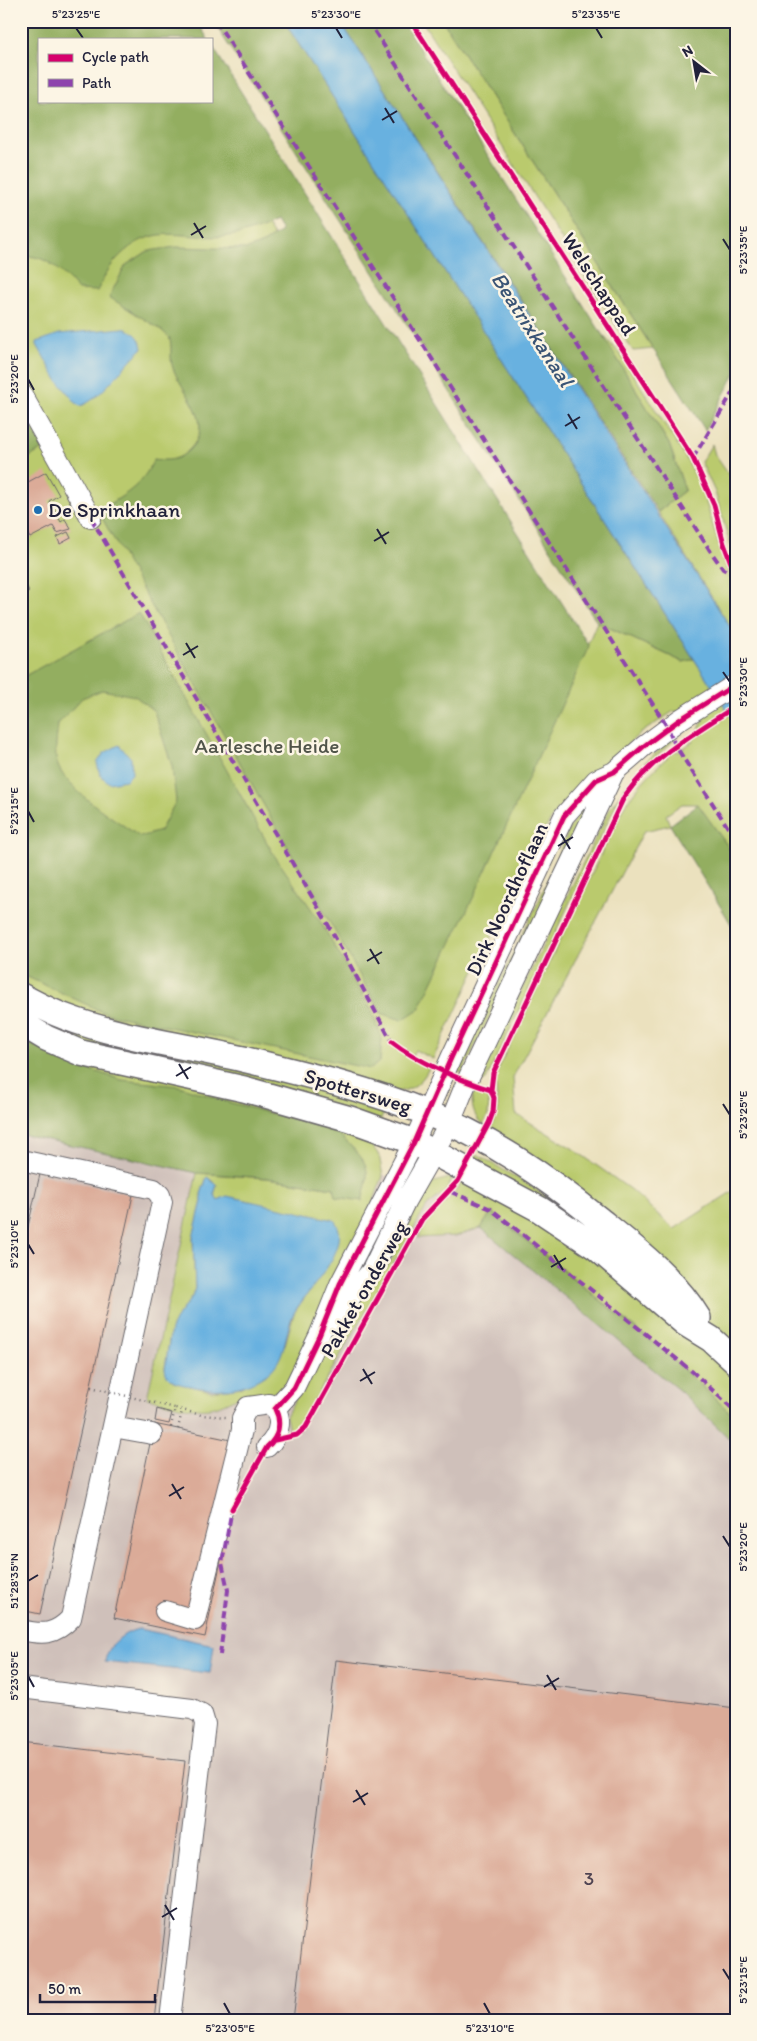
<svg xmlns="http://www.w3.org/2000/svg" width="757" height="2041" font-family="Itim,sans-serif">
<style>
.industrial{fill:#cfc0ba}
.green{fill:#baca6d;stroke:#6e7654;fill-rule:evenodd}
.forest{fill:#93ae60;stroke:#5a684e;fill-rule:evenodd}
.water{fill:#68b1e0;stroke:#456a8e}
.building{fill:#dbab98}
.lines{fill:none;stroke-linecap:round;stroke-linejoin:round}
.minor-casing{stroke:#686569;stroke-width:22}
.major-casing{stroke:#686569;stroke-width:28}
.path{stroke:#686569;stroke-width:2.5;stroke-dasharray:1 4;stroke-linecap:butt}
.minor{stroke:#fff;stroke-width:20}
.major{stroke:#fff;stroke-width:25}
.path-bridge{stroke:#686569;stroke-width:2.5;stroke-dasharray:1 4;stroke-linecap:butt}
.quiet{stroke:#8e44ad;stroke-width:4;stroke-dasharray:8 4;stroke-linecap:butt}
.cycleway-casing{stroke:#fcf5e5;stroke-width:8}
.cycleway{stroke:#d6006c;stroke-width:5}
.ticks{fill:none;stroke:#22223b;stroke-width:2}
.poi-dot{fill:#1f6fb2;stroke:#fcf5e5;stroke-width:2}
.labels{text-anchor:middle;stroke-width:5;stroke-linejoin:round;paint-order:stroke}
.number-label{font-size:19px;fill:#504452}
.street-label{font-size:21px;fill:#22223b;stroke:#fcf5e5}
.poi-label{font-size:21px;fill:#22223b;stroke:#fcf5e5;text-anchor:start}
.park-label{font-size:21px;fill:#50544a;stroke:#fcf5e5}
.water-label{font-size:22px;font-style:italic;fill:#3a5475;stroke:#fcf5e5}
.neatline{fill:none;stroke:#22223b;stroke-width:2}
.ticks-label{font-size:12px;text-anchor:middle;fill:#22223b}
</style>
<rect width="100%" height="100%" fill="#fcf5e5"/>
<filter id="ink" filterUnits="userSpaceOnUse"><feTurbulence type="fractalNoise" baseFrequency=".02" numOctaves="2"/><feDisplacementMap in="SourceGraphic" scale="10" xChannelSelector="R" yChannelSelector="G"/><feConvolveMatrix kernelMatrix="1 2 1 2 8 2 1 2 1" color-interpolation-filters="sRGB"/></filter>
<filter id="wash" filterUnits="userSpaceOnUse"><feTurbulence type="fractalNoise" baseFrequency=".0096" numOctaves="4" result="noise"/><feDisplacementMap in="SourceGraphic" scale="20" xChannelSelector="R" yChannelSelector="G"/><feGaussianBlur stdDeviation="1.12" result="paint"/><feColorMatrix in="noise" values="0 0 0 0 0 0 0 0 0 0 0 0 0 0 0 0 0 1.4 0 .05"/><feComposite in="paint" operator="in"/></filter>
<g filter="url(#wash)">
<rect width="100%" height="100%" fill="#ebe1be"/>
<!-- industrial -->
<path class="industrial" d="M21 1097 356 1164 462 1205 736 1433V2020H21Z"/>
<!-- green -->
<path class="green" d="M21 21 39 39V101H188L476 556 569 688 597 622 683 662 694 659 736 724V858L697 804H682L666 815 670 825 644 831 513 1077 516 1114 572 1148 631 1190 674 1229 736 1189V1349L697 1310 650 1250 608 1211 540 1161 490 1130 498 1110 495 1080 499 1067 623 808C638 785 655 767 676 750L678 752 693 741 704 719 674 711 638 735 567 800 552 818 531 853 433 1059 415 1050 411 1059 429 1068C422 1083 411 1091 395 1092L369 1142 379 1155 383 1176 366 1222 289 1382C273 1397 268 1393 248 1395 237 1396 226 1404 215 1407 193 1412 169 1403 147 1398L197 1173 267 1178 334 1188 336 1197 368 1178 21 1120ZM207 1177 217 1185 214 1195 218 1200 220 1199 330 1261 294 1313 285 1345 242 1387 212 1391 173 1382 165 1368 170 1335 178 1315 192 1297 195 1288 193 1237 202 1201 201 1194Z
M422 21H443L653 349 633 351Z
M602 334 621 355 686 458 701 486 721 551 736 589V636L658 512 685 490 669 444Z
M712 444 715 455 736 485V564L715 492 701 462Z
M671 739 673 741 639 772 618 800 486 1080 482 1082 477 1081 610 808 640 767Z
M592 796 596 799 462 1073 456 1071 541 896 573 820Z
M474 1088 489 1099 488 1115 483 1125C472 1115 470 1102 474 1088Z
M477 1154 532 1187 587 1226 471 1165Z
M453 1177 447 1190 427 1206 296 1432 289 1431 286 1416 335 1326 390 1263 417 1205 431 1183Z
M464 1178 523 1205 670 1319 736 1374V1418L668 1355 492 1212 481 1228 456 1236 417 1238 434 1212 454 1194Z"/>
<!-- forest -->
<path class="forest" d="M21 21H197L208 39H39V101H211V44L589 646 474 896 419 1009 402 1020 381 1013 98 511C124 495 141 488 154 459 168 461 178 461 189 450 217 422 183 395 173 368 169 358 173 347 169 337L160 329 109 297 126 265 148 251 176 247 248 249 265 242 281 231 275 221C259 228 245 234 228 236 182 241 153 218 114 262 107 270 102 282 97 291L78 290C64 274 45 252 21 257Z
M213 21H284L694 659 683 662 597 622Z
M340 21H402L602 334 669 444 685 490 658 512Z
M443 21H736V372L705 430Z
M21 409 45 448 21 462Z
M139 613 274 855 321 923 372 1011 382 1039 380 1061 371 1069 107 1014 21 974V678ZM102 690 135 696 154 711 172 766 176 801 160 831 140 837C117 820 66 791 57 763 54 753 57 735 58 724L82 698Z
M698 804 736 858V932L670 825Z
M21 1039 69 1063 122 1080 179 1086 228 1102 341 1132 340 1135C366 1162 373 1163 362 1201L336 1197 334 1188 267 1178 197 1173 21 1134Z
M491 1212 668 1355 736 1418V1445L681 1392 481 1228Z"/>
<!-- water -->
<path class="water" d="M284 21H340L736 636V724Z
M123 328C134 331 141 337 142 349 123 365 101 400 80 406L77 404 57 380 37 345V342L59 334Z
M119 745 131 758 132 774 126 780 109 783 100 775 97 763 104 753Z
M207 1177 217 1185 214 1194 218 1200 227 1196 334 1220C356 1247 305 1291 293 1315 284 1335 286 1360 267 1374 243 1391 217 1392 190 1386 178 1384 166 1382 165 1368L171 1329 178 1315 192 1297 195 1288 193 1237 202 1201 201 1194Z
M139 1629 214 1645 210 1673 105 1662C107 1646 123 1632 139 1629Z"/>
<g id="blocks">
<!-- building -->
<path class="building" d="M46 472 59 495 49 501 61 522 65 519 71 529 57 533 53 526 30 538 21 523V486Z
M68 532 71 538 60 544 57 537Z
M21 576 29 591 21 596Z
M40 1174 133 1195 40 1614 21 1610V1257Z
M157 1409 172 1413 169 1424 155 1421Z
M154 1424 231 1440 239 1474 205 1637 114 1618Z
M336 1660 736 1708V2020H293Z
M21 1742 185 1761 154 2020H21Z"/>
</g>
</g>
<g filter="url(#ink)">
<use href="#blocks" fill-opacity="0" stroke="#686569" stroke-width="1"/>
<g class="lines">
<defs>
<path id="minor" d="M21 393 91 518
M21 1160 154 1189 160 1195 162 1202 71 1618C55 1635 43 1635 21 1630
M329 1324 372 1270 406 1200 450 1123 467 1081 614 772
M275 1409 294 1388 319 1336 340 1284 414 1142 451 1058 564 816 596 780 614 772 644 746 679 720 736 684
M113 1427 152 1434
M165 1611 195 1620 242 1430V1418L248 1407 269 1404C285 1415 280 1435 267 1447
M21 1688 192 1709 202 1714 205 1724 170 2020"/>
<path id="major" d="M21 996C35 1003 49 1011 63 1016 120 1038 183 1045 243 1059 305 1074 368 1089 427 1113 490 1138 545 1176 597 1218 633 1247 674 1278 698 1318
M21 1023 46 1038 81 1053 244 1089 350 1119 414 1142 539 1209 596 1247 685 1323 711 1339 736 1362"/>
</defs>
<!-- minor casing -->
<use href="#minor" class="minor-casing"/>
<!-- major casing -->
<use href="#major" class="major-casing"/>
<!-- path -->
<path class="path" d="M171 1427 175 1408 201 1415 226 1417
M178 1429 182 1411"/>
<!-- minor -->
<use href="#minor" class="minor"/>
<!-- major -->
<use href="#major" class="major"/>
<!-- path-bridge -->
<path class="path-bridge" d="M91 1387 175 1408"/>
<!-- quiet -->
<path class="quiet" d="M216 21 668 728 675 745 736 840
M368 21 709 549 723 569 735 575
M693 458 736 387
M91 518 325 919 392 1042
M451 1192 491 1209 694 1373 736 1412
M220 1655 228 1590 222 1563 232 1509"/>
<defs>
<path id="cycleway" d="M411 21 693 458 714 505 724 544 736 576
M392 1042C416 1061 462 1081 491 1090
M275 1440 297 1435 306 1427 422 1219 458 1181 489 1123 493 1112 494 1098 491 1090 493 1073 624 797C653 756 694 733 736 706
M232 1509 267 1447C279 1437 282 1422 275 1409L294 1388 319 1336 340 1284 414 1142 451 1058 564 816 596 780 614 772 644 746 679 720 736 684"/>
</defs>
<!-- cycleway casing -->
<use href="#cycleway" class="cycleway-casing"/>
<!-- cycleway -->
<use href="#cycleway" class="cycleway"/>
</g>
</g>
<!-- ticks -->
<path class="ticks" d="M76 28 83 38M336 28 342 38M596 28 602 38M385 108 394 123M382 120 397 111M194 223 203 238M191 235 206 226M723 239 730 250M28 379 34 390M568 414 577 429M565 426 580 417M377 529 386 544M374 541 389 532M186 643 195 658M183 655 198 646M723 672 730 682M28 811 34 822M561 834 570 849M558 846 573 837M370 949 379 964M367 961 382 952M179 1064 188 1079M176 1076 191 1067M723 1104 730 1115M28 1244 34 1254M554 1255 563 1270M551 1267 566 1258M363 1369 372 1384M360 1381 375 1372M172 1484 181 1499M169 1496 184 1487M723 1536 730 1547M28 1581 38 1575M547 1675 556 1690M28 1676 34 1687M544 1687 559 1678M356 1790 365 1805M353 1802 368 1793M165 1905 174 1920M162 1917 177 1908M723 1969 730 1980M224 2003 230 2014M484 2003 490 2014"/>
<!-- markers -->
<circle class="poi-dot" cx="38" cy="510" r="5"/>
<g class="labels">
<!-- number labels -->
<g class="number-label">
<text x="589" y="1885">3</text>
</g>
<!-- street labels -->
<g class="street-label">
<text transform="translate(599 284) rotate(57)" y="7">Welschappad</text>
<text transform="translate(507 899) rotate(-65)" y="7">Dirk Noordhoflaan</text>
<text transform="translate(358 1091) rotate(17)" y="7">Spottersweg</text>
<text transform="translate(364 1289) rotate(-60)" y="7">Pakket onderweg</text>
</g>
<!-- poi labels -->
<g class="poi-label">
<text x="48" y="517">De Sprinkhaan</text>
</g>
<!-- park labels -->
<g class="park-label">
<text x="267" y="753">Aarlesche Heide</text>
</g>
<!-- water labels -->
<g class="water-label">
<text transform="translate(533 329) rotate(57)" y="8">Beatrixkanaal</text>
</g>
</g>
<!-- margin -->
<rect width="757" height="2041" fill="none" stroke="#fcf5e5" stroke-width="55"/>
<!-- legend -->
<rect x="38" y="38" width="175" height="65" fill="#fcf5e5" stroke="#a5a1a1"/>
<rect x="48" y="54" width="25" height="8" fill="#d6006c" stroke="#a5a1a1"/>
<text x="82" y="62" font-size="15" fill="#22223b">Cycle path</text>
<rect x="48" y="79" width="25" height="8" fill="#8e44ad" stroke="#a5a1a1"/>
<text x="82" y="88" font-size="15" fill="#22223b">Path</text>
<!-- north arrow -->
<g transform="translate(694 62) rotate(329)" stroke="#fcf5e5" stroke-width="4" paint-order="stroke">
<path d="M0-4L9 19L0 12L-9 19Z" fill="#22223b"/>
<text y="-8" font-size="14" font-weight="bold" text-anchor="middle" fill="#22223b">N</text>
</g>
<!-- scale -->
<path d="M40 1994v8h115v-8" fill="none" stroke="#22223b" stroke-width="2.5"/>
<text x="48" y="1994" font-size="15" fill="#22223b" stroke="#fcf5e5" stroke-width="4" paint-order="stroke">50 m</text>
<rect x="28" y="28" width="702" height="1986" class="neatline"/>
<g class="ticks-label">
<text x="76" y="18">5°23'25"E</text>
<text x="336" y="18">5°23'30"E</text>
<text x="596" y="18">5°23'35"E</text>
<text transform="translate(743 250) rotate(-90)" y="4">5°23'35"E</text>
<text transform="translate(14 379) rotate(-90)" y="4">5°23'20"E</text>
<text transform="translate(743 682) rotate(-90)" y="4">5°23'30"E</text>
<text transform="translate(14 811) rotate(-90)" y="4">5°23'15"E</text>
<text transform="translate(743 1115) rotate(-90)" y="4">5°23'25"E</text>
<text transform="translate(14 1244) rotate(-90)" y="4">5°23'10"E</text>
<text transform="translate(743 1547) rotate(-90)" y="4">5°23'20"E</text>
<text transform="translate(14 1581) rotate(-90)" y="4">51°28'35"N</text>
<text transform="translate(14 1676) rotate(-90)" y="4">5°23'05"E</text>
<text transform="translate(743 1980) rotate(-90)" y="4">5°23'15"E</text>
<text x="230" y="2032">5°23'05"E</text>
<text x="490" y="2032">5°23'10"E</text>
</g>
</svg>
